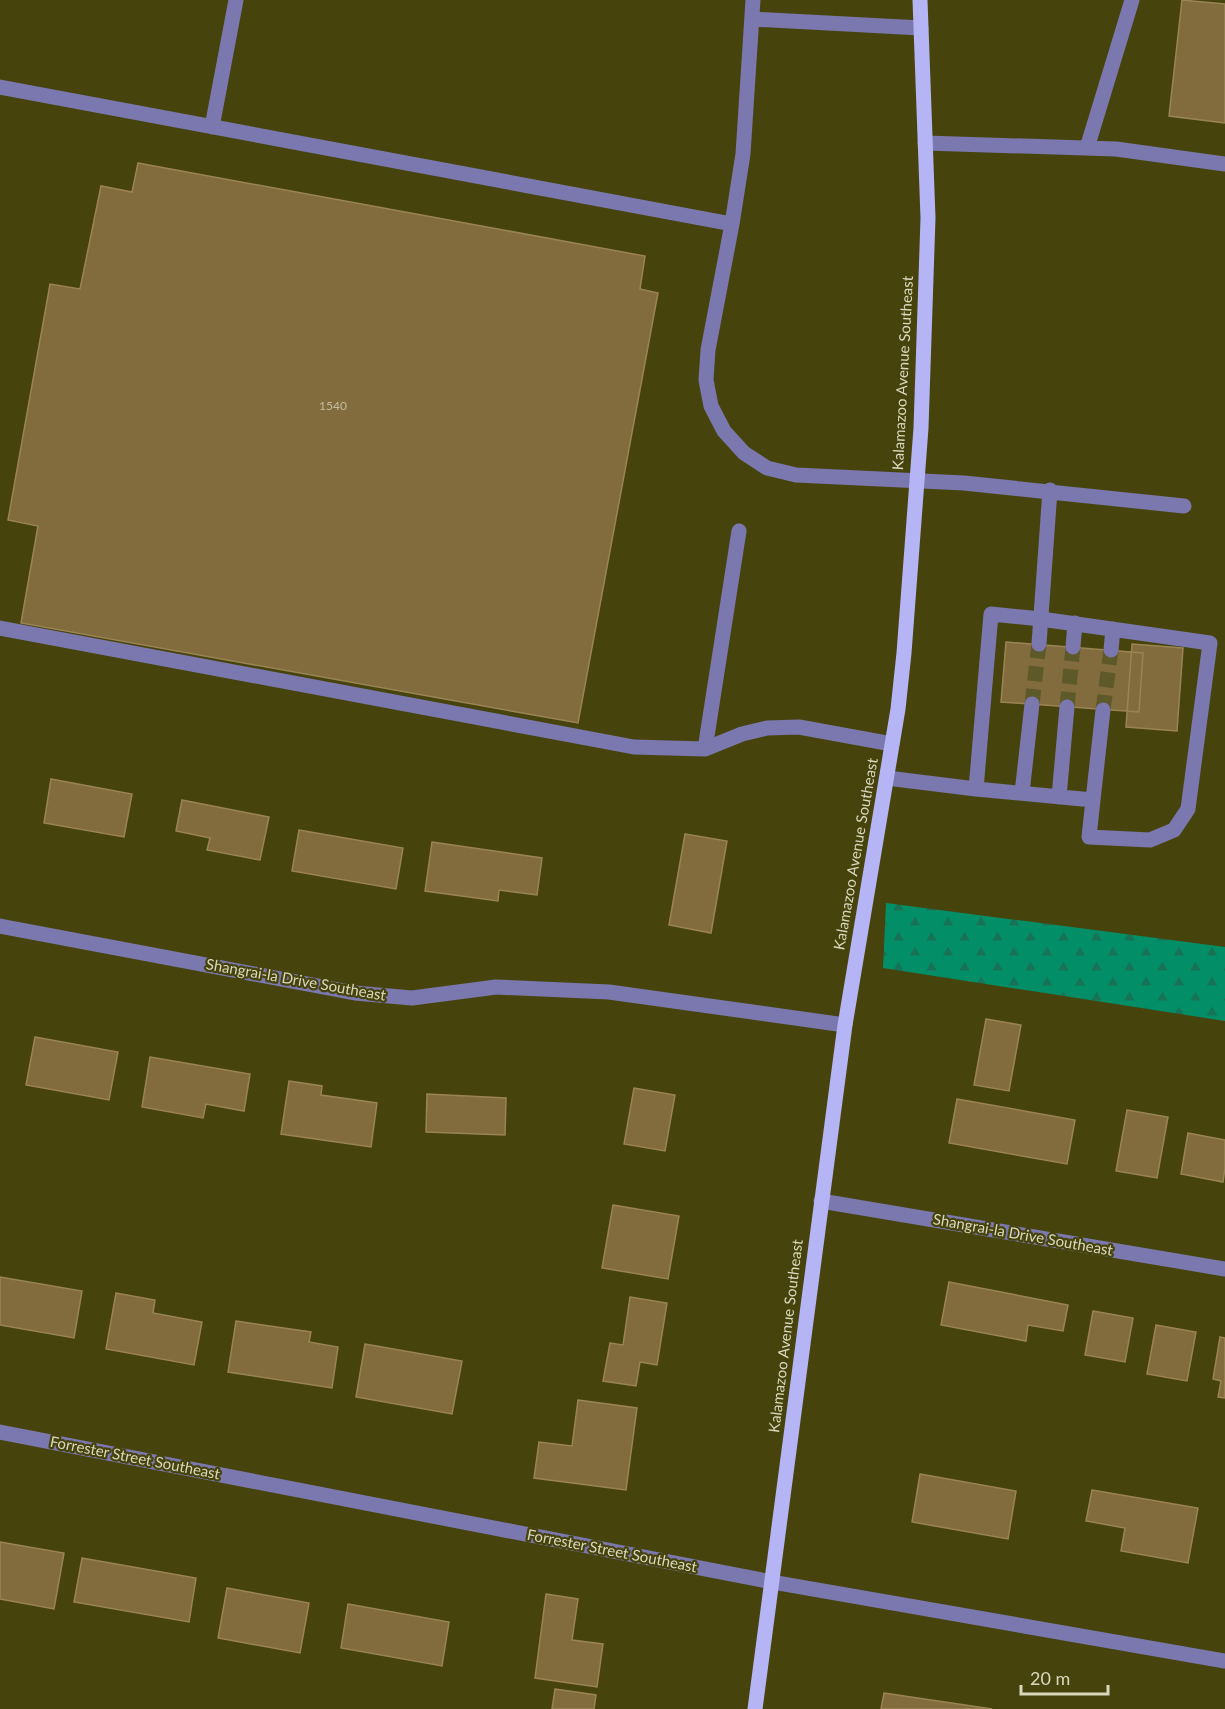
<svg xmlns="http://www.w3.org/2000/svg" width="1225" height="1709" font-family="Lato,sans-serif">
<style>
.forest{fill:url(#forest-firs)}
.building{fill:#826c3d;stroke:#9b8454;stroke-width:1.5}
.lines{fill:none;stroke-linecap:round;stroke-linejoin:round}
.minor-tunnel{stroke:#5d5928;stroke-width:15;stroke-dasharray:15 8;stroke-linecap:butt}
.minor{stroke:#7a78ae;stroke-width:15}
.major{stroke:#b5b4f5;stroke-width:15}
.labels{text-anchor:middle;stroke-width:4.5;stroke-linejoin:round;paint-order:stroke}
.number-label{font-size:12px;fill:#c3bd9e}
.street-label{font-size:15px;fill:#d9d8be;stroke:#47430d}
</style>
<defs>
<pattern id="forest-firs" width="22" height="20" patternUnits="userSpaceOnUse" patternTransform="scale(1.5)"><rect width="22" height="20" fill="#028e66"/><path d="M5 1l3.5 6h-7zM16 11l3.5 6h-7z" fill="#187356"/></pattern>
</defs>
<rect width="100%" height="100%" fill="#47430d"/>
<!-- forest -->
<path class="forest" d="M886 903 1225 947V1021L883 968Z"/>
<!-- building -->
<path class="building" d="M1182 0 1225 4V123L1169 116Z
M138 163 645 256 640 289 658 293 578 723 21 623 38 526 8 520 50 284 80 289 101 186 132 192Z
M1006 642 1143 653 1139 712 1001 702Z
M1132 644 1183 648 1177 731 1126 727Z
M51 779 132 794 124 837 44 823Z
M182 800 269 817 260 860 207 850 210 838 176 831Z
M299 830 403 848 396 889 292 871Z
M685 834 727 841 711 933 669 925Z
M432 842 542 858 537 895 499 890 498 901 425 891Z
M986 1019 1021 1025 1009 1091 974 1085Z
M35 1037 118 1052 109 1100 26 1085Z
M150 1057 250 1074 244 1111 206 1104 203 1118 142 1107Z
M289 1081 322 1086 321 1095 377 1103 371 1147 281 1134Z
M634 1088 675 1095 665 1151 624 1144Z
M427 1094 506 1098 505 1135 426 1132Z
M957 1099 1075 1120 1067 1164 949 1143Z
M1127 1110 1168 1117 1157 1178 1116 1171Z
M1188 1133 1225 1140V1168L1223 1182 1181 1174Z
M613 1205 679 1216 668 1279 602 1268Z
M0 1277 82 1291 74 1338 0 1325Z
M949 1282 1068 1305 1063 1331 1028 1325 1026 1341 941 1325Z
M116 1293 155 1300 153 1313 202 1322 194 1365 106 1349Z
M630 1297 667 1303 657 1365 640 1362 636 1386 603 1381 610 1343 623 1345Z
M1093 1311 1133 1318 1125 1362 1085 1355Z
M236 1321 311 1332 309 1342 338 1347 332 1388 228 1372Z
M1156 1325 1196 1332 1187 1381 1147 1374Z
M1220 1337 1225 1338V1398L1218 1397 1221 1381 1213 1379Z
M365 1344 462 1361 452 1414 356 1397Z
M578 1400 637 1408 626 1490 534 1478 539 1442 572 1446Z
M920 1474 1016 1491 1008 1539 912 1522Z
M1092 1490 1198 1508 1188 1563 1121 1551 1125 1528 1086 1521Z
M0 1542 64 1553 54 1609 0 1599Z
M82 1558 196 1578 189 1622 74 1602Z
M227 1588 309 1603 300 1653 218 1638Z
M546 1594 578 1599 572 1640 603 1644 597 1687 535 1678Z
M348 1604 449 1622 442 1666 341 1648Z
M555 1689 596 1695 594 1709H552Z
M884 1693 992 1709H881Z"/>
<g class="lines">
<!-- minor-tunnel -->
<path class="minor-tunnel" d="M1032 704 1039 644
M1067 707 1073 647
M1103 710 1111 650"/>
<!-- minor -->
<path class="minor" d="M753 0 743 154 732 224 708 350 706 380 711 406 724 431 744 453 767 468 796 475 964 483 1184 506
M752 19 921 28
M0 87 732 224
M212 127 236 0
M925 143 1116 149 1225 164
M1087 148 1132 0
M0 628 634 747 705 749 742 734 767 728 799 727 892 744
M1039 644 1050 490
M1073 647 1075 623
M1111 650 1113 629
M705 749 739 531
M887 778 976 789 1093 800 1089 837 1150 840 1174 830 1188 809 1210 643 1041 619 991 614 976 789
M1022 793 1032 704
M1059 797 1067 707
M1093 800 1103 710
M0 926 355 993 412 998 496 987 609 992 845 1025
M821 1201 1225 1269
M0 1432 772 1582 1225 1661"/>
<!-- major -->
<path class="major" d="M755 1709 845 1025 898 709 904 653 921 428 928 218 920 0"/>
</g>
<g class="labels">
<!-- number labels -->
<g class="number-label">
<text x="333" y="410">1540</text>
</g>
<!-- street labels -->
<g class="street-label">
<text transform="translate(903 373) rotate(-87)" y="5">Kalamazoo Avenue Southeast</text>
<text transform="translate(856 854) rotate(-80)" y="5">Kalamazoo Avenue Southeast</text>
<text transform="translate(296 980) rotate(10)" y="5">Shangrai-la Drive Southeast</text>
<text transform="translate(1023 1235) rotate(10)" y="5">Shangrai-la Drive Southeast</text>
<text transform="translate(786 1336) rotate(-83)" y="5">Kalamazoo Avenue Southeast</text>
<text transform="translate(135 1458) rotate(11)" y="5">Forrester Street Southeast</text>
<text transform="translate(612 1551) rotate(11)" y="5">Forrester Street Southeast</text>
</g>
</g>
<!-- scale -->
<path d="M1021 1685v9h87v-9" fill="none" stroke="#d9d8be" stroke-width="3"/>
<text x="1030" y="1685" font-size="18" fill="#d9d8be" stroke="#47430d" stroke-width="4.5" paint-order="stroke">20 m</text>
</svg>
